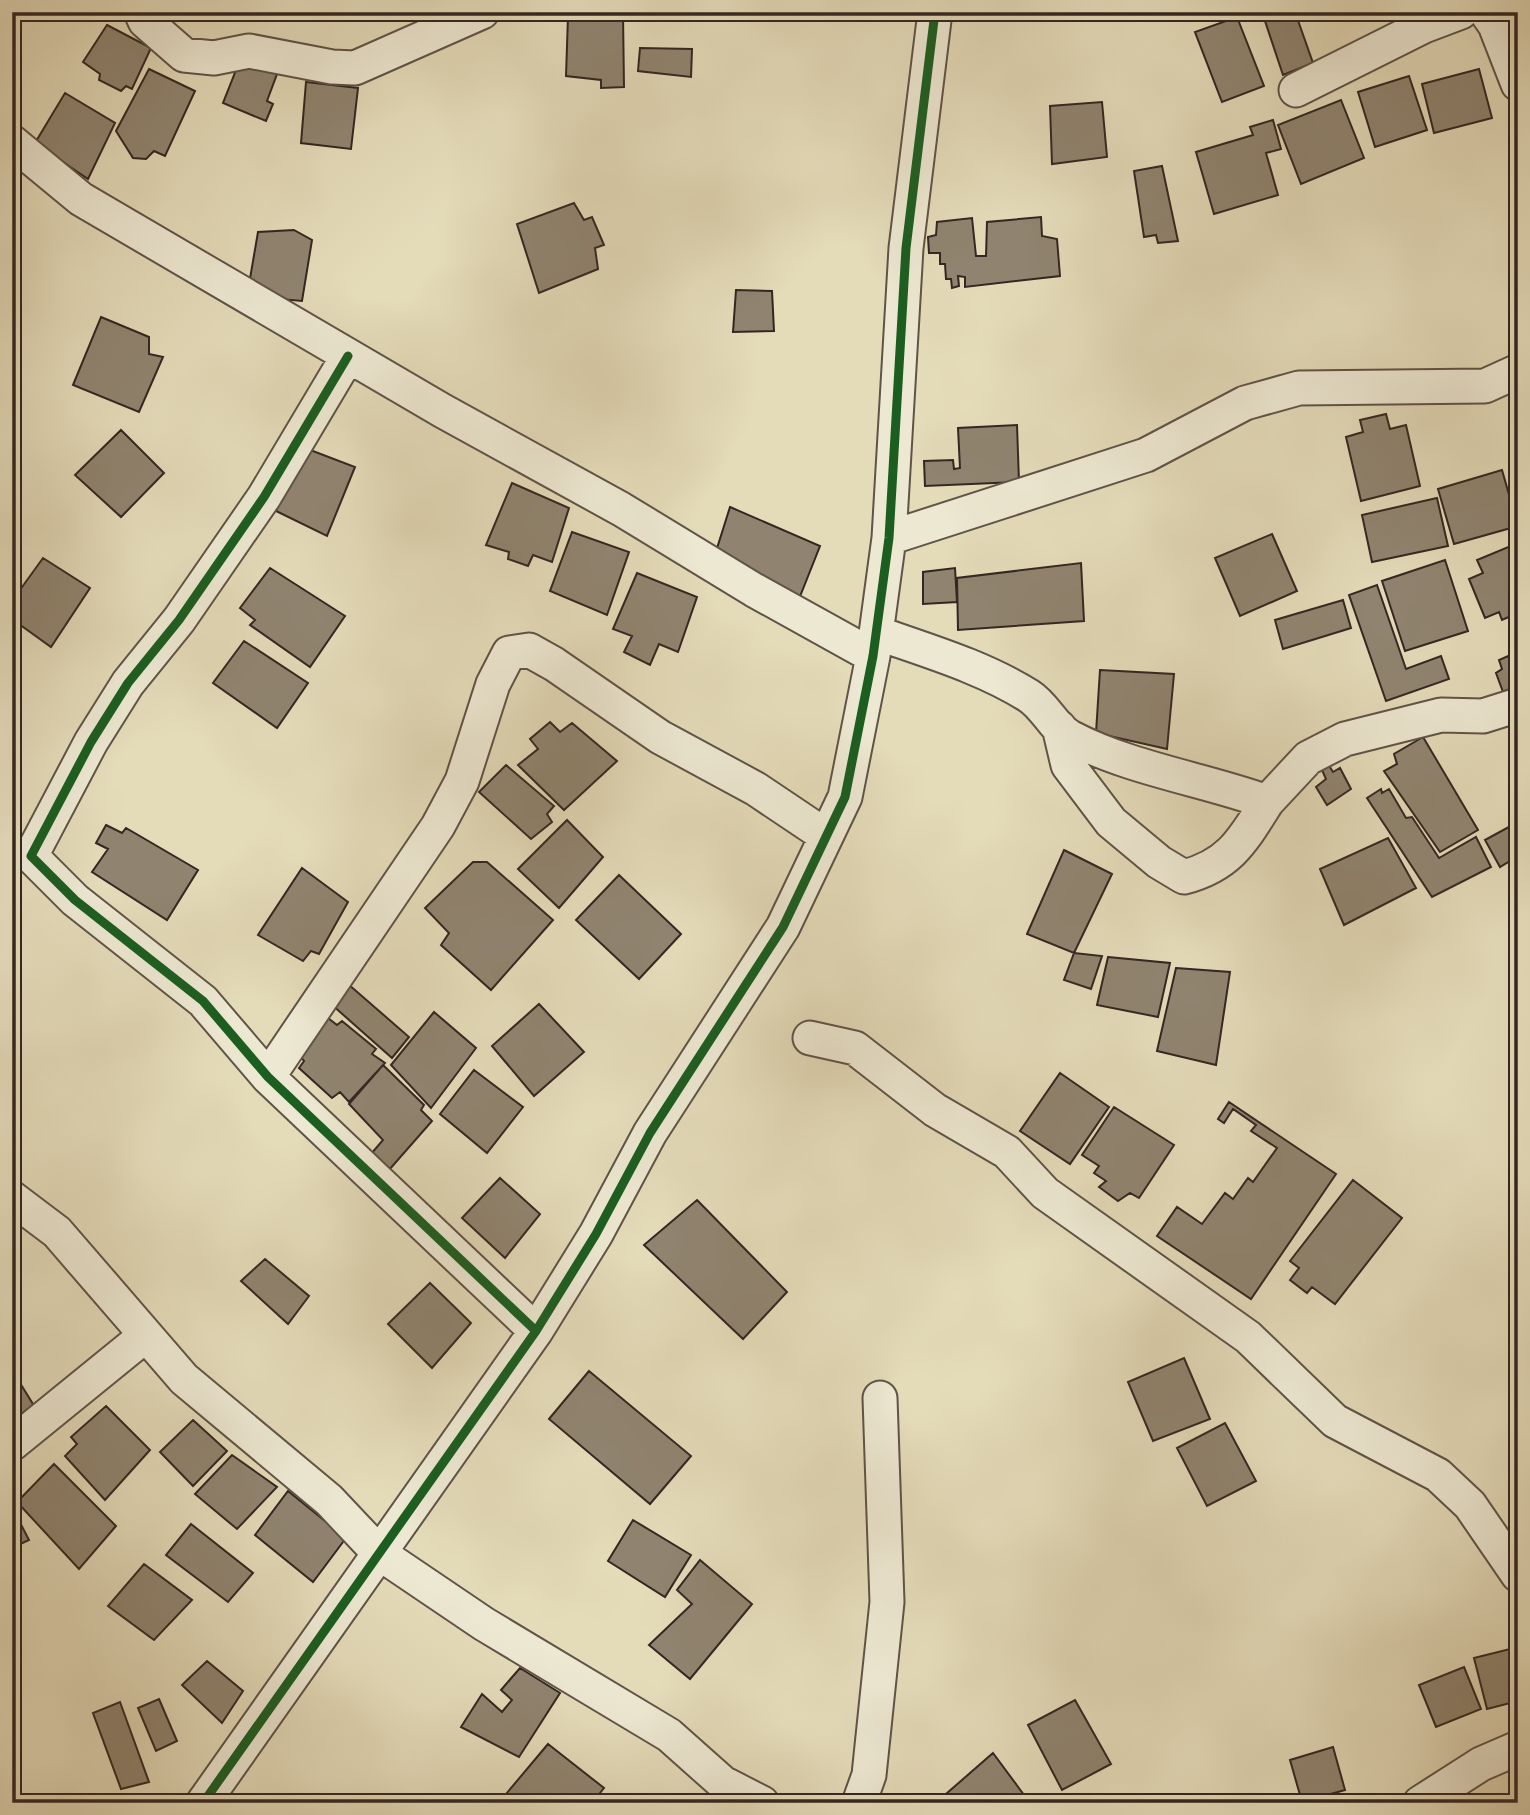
<svg xmlns="http://www.w3.org/2000/svg" width="1530" height="1815" font-family="Cardo,serif">
<style>
.building{fill:#908470;stroke:#342621;stroke-width:2}
.lines{fill:none;stroke-linecap:round;stroke-linejoin:round}
.minor-casing{stroke:#605347;stroke-width:37}
.minor{stroke:#ede8d2;stroke-width:33}
.cycleway-casing{stroke:#ede8d2;stroke-width:13}
.cycleway{stroke:#1b5e20;stroke-width:9}
</style>
<rect width="100%" height="100%" fill="#e4dbb9"/>
<filter id="stains"><feTurbulence type="fractalNoise" baseFrequency=".00286" numOctaves="4"/><feColorMatrix values="0 0 0 0 .2 0 0 0 0 .09 0 0 0 0 .02 0 0 0 .5 -.17"/></filter>
<radialGradient id="worn" r=".72"><stop offset=".6" stop-color="#630" stop-opacity="0"/><stop offset="1" stop-color="#630" stop-opacity=".3"/></radialGradient>
<!-- building -->
<path class="building" d="M1277 12H1295L1313 63 1283 75 1264 18Z
M623 14 624 87 601 88V80L566 76 568 16Z
M1237 17 1264 86 1222 102 1195 32Z
M107 25 151 48 132 89 126 86 121 91 99 80 100 74 83 62Z
M640 48 692 49 691 77 638 71Z
M240 60 277 74 267 101 273 104 266 121 223 103Z
M149 69 195 91 165 156 154 151 146 159 133 158 116 131Z
M1479 69 1492 118 1434 133 1422 84Z
M1409 76 1427 130 1375 147 1358 92Z
M306 82 358 88 351 149 301 143Z
M65 93 115 123 88 179 35 143Z
M1341 100 1364 158 1301 184 1278 125Z
M1102 102 1107 157 1052 164 1050 106Z
M1273 120 1281 149 1266 153 1278 195 1214 214 1196 152 1253 135 1250 127Z
M1162 166 1178 241 1158 243 1156 235 1144 237 1134 171Z
M574 203 584 220 592 217 604 245 595 248 598 269 539 293 517 224Z
M1041 217 1042 236 1057 239 1060 276 965 287V277L958 276 959 286 952 288 951 279H946L945 264H940V253H929L928 237 936 235 937 222 972 218 976 256H986L987 222Z
M294 230 312 240 302 301 247 296 258 232Z
M736 290 772 291 774 331 733 332Z
M101 317 149 337V354L163 357 139 412 73 385Z
M1386 414 1390 429 1406 425 1420 486 1361 501 1346 437 1363 432 1360 420Z
M1017 425 1019 482 925 486 924 461 953 460 954 469 960 468 958 428Z
M121 430 164 473 121 517 75 475Z
M305 448 355 467 327 536 276 511Z
M1502 470 1518 526 1454 544 1438 489Z
M512 483 569 508 552 562 533 555 528 566 508 559 509 552 486 545Z
M1437 498 1448 546 1372 562 1362 515Z
M730 507 820 546 799 599 713 561Z
M572 532 629 552 607 615 550 591Z
M1272 534 1297 591 1240 616 1215 558Z
M1518 543V613L1502 620 1499 612 1485 618 1469 579 1483 573 1477 560Z
M43 558 90 588 51 647 12 619V601Z
M1445 560 1468 631 1405 651 1382 581Z
M1081 563 1084 621 958 630 957 578Z
M270 568 345 616 310 667 250 625 255 620 240 608Z
M955 568 957 602 923 604V572Z
M637 573 697 597 678 652 659 644 650 665 624 652 632 636 613 629Z
M1377 585 1406 669 1441 656 1449 679 1386 701 1349 595Z
M1343 600 1351 628 1283 649 1275 620Z
M244 641 308 683 277 728 213 683Z
M1508 656 1513 668 1518 666V693L1512 695 1510 689 1503 692 1496 673 1502 669 1499 660Z
M1100 670 1174 674 1167 749 1096 733Z
M550 722 560 732 572 723 617 761 564 810 518 765 538 749 530 739Z
M1423 737 1478 830 1440 852 1384 771 1397 764 1394 754Z
M1328 764 1333 772 1340 768 1351 789 1327 805 1316 787 1326 779 1321 768Z
M506 765 554 806 547 814 552 822 531 839 479 792Z
M1381 789 1382 793 1389 789 1406 818 1412 817 1439 858 1476 837 1491 867 1432 897 1367 798Z
M567 820 603 857 559 908 518 869Z
M1518 822V856L1500 867 1485 840Z
M106 825 122 833 126 828 198 870 167 920 92 872 108 849 96 843Z
M1388 838 1416 888 1344 925 1320 869Z
M1064 850 1112 874 1074 953 1027 934Z
M473 862H487L553 920 491 990 441 945 449 933 425 908Z
M302 868 348 902 319 954 311 951 303 961 258 935Z
M619 875 681 934 639 979 576 920Z
M1074 953 1102 956 1091 989 1064 980Z
M1108 957 1170 963 1158 1017 1097 1005Z
M1176 968 1230 972 1216 1065 1157 1051Z
M348 984 409 1037 392 1058 331 1004Z
M539 1004 584 1052 534 1096 492 1046Z
M434 1012 476 1048 431 1108 391 1065Z
M328 1018 337 1025 342 1021 376 1049 372 1054 385 1063 349 1102 340 1092 332 1098 299 1068 304 1061 296 1051Z
M383 1065 424 1105 421 1110 432 1121 389 1170 371 1154 383 1140 349 1104Z
M474 1070 523 1107 487 1153 440 1114Z
M1060 1073 1109 1107 1070 1164 1020 1131Z
M1229 1102 1336 1174 1251 1299 1157 1236 1177 1207 1202 1224 1225 1193 1233 1199 1248 1178 1253 1182 1277 1148 1251 1131 1256 1125 1233 1109 1224 1123 1218 1119Z
M1114 1107 1174 1145 1139 1198 1130 1193 1118 1201 1099 1187 1106 1181 1094 1173 1099 1166 1082 1155Z
M500 1178 540 1214 505 1258 462 1218Z
M1353 1180 1402 1218 1335 1304 1312 1287 1307 1293 1290 1280 1299 1268 1290 1261Z
M697 1200 787 1292 743 1339 644 1245Z
M265 1259 309 1296 288 1324 241 1281Z
M430 1283 471 1323 432 1368 388 1324Z
M1184 1358 1210 1419 1153 1441 1128 1382Z
M12 1370 36 1409 12 1424Z
M589 1371 691 1456 650 1504 549 1419Z
M106 1406 150 1450 105 1500 65 1456 77 1444 71 1437Z
M193 1420 227 1451 193 1486 160 1452Z
M1225 1423 1256 1481 1207 1506 1177 1448Z
M232 1455 277 1487 237 1529 195 1494Z
M54 1464 116 1526 79 1569 17 1502Z
M288 1491 346 1538 313 1582 255 1535Z
M12 1507 29 1540 12 1548Z
M633 1520 691 1555 665 1597 608 1561Z
M191 1524 253 1573 228 1602 166 1555Z
M700 1560 752 1604 690 1679 649 1645 692 1604 677 1590Z
M144 1564 192 1600 154 1640 108 1606Z
M1518 1647V1701L1487 1709 1474 1658Z
M207 1661 243 1691 222 1723 182 1685Z
M1464 1667 1481 1709 1436 1727 1419 1685Z
M520 1668 560 1693 519 1757 461 1727 482 1694 502 1712 512 1700 501 1690Z
M159 1699 177 1741 156 1751 138 1708Z
M1075 1700 1111 1764 1062 1790 1028 1725Z
M120 1702 149 1782 121 1789 93 1713Z
M548 1744 604 1788 592 1803H517L506 1794Z
M1333 1747 1345 1790 1302 1802 1290 1760Z
M993 1753 1030 1803H942L939 1800Z"/>
<g class="lines">
<defs>
<path id="minor" d="M141 12 145 21 184 55 214 58 249 51 332 67 355 68 482 12
M1486 12 1495 25 1518 84
M1296 90 1424 26 1461 12
M12 142 81 199 443 411 621 509 754 590 873 656
M348 356 264 497 179 620 128 683 91 742 31 856 75 900 203 1001 268 1077 536 1331
M889 538 1146 455 1245 403 1299 388 1485 386 1518 371
M877 633C928 651 983 667 1029 696 1045 706 1054 728 1070 737 1131 769 1203 779 1267 802L1308 758 1345 739 1441 715 1483 716 1518 705
M1059 727 1068 765 1111 822 1159 862 1184 877C1230 865 1243 840 1267 802
M810 1038 855 1048 935 1110 1007 1152 1045 1193 1248 1337 1335 1421 1438 1475 1470 1505 1518 1575
M268 1077 438 826 462 781 493 684 509 653 529 650 554 664 660 737 756 789 826 836
M12 1198 57 1232 146 1335
M12 1444 146 1335 184 1379 329 1500 379 1553 484 1624 669 1735 723 1783 762 1803
M203 1803 536 1331 596 1234 650 1133 783 927 845 797 873 656 889 538 906 248 935 12
M859 1803 869 1775 887 1602 880 1398
M1420 1803 1481 1764 1518 1748"/>
</defs>
<!-- minor casing -->
<use href="#minor" class="minor-casing"/>
<!-- minor -->
<use href="#minor" class="minor"/>
<defs>
<path id="cycleway" d="M348 356 264 497 179 620 128 683 91 742 31 856 75 900 203 1001 268 1077 536 1331
M203 1803 536 1331 596 1234 650 1133 783 927 845 797 873 656 889 538 906 248 935 12"/>
</defs>
<!-- cycleway casing -->
<use href="#cycleway" class="cycleway-casing"/>
<!-- cycleway -->
<use href="#cycleway" class="cycleway"/>
</g>
<!-- margin -->
<rect width="1530" height="1815" fill="none" stroke="#e4dbb9" stroke-width="42"/>
<rect x="14" y="14" width="1502" height="1787" fill="none" stroke="#342621" stroke-width="3.5"/>
<rect x="21" y="21" width="1488" height="1773" fill="none" stroke="#342621" stroke-width="2"/>
<rect width="100%" height="100%" filter="url(#stains)"/>
<rect width="100%" height="100%" fill="url(#worn)"/>
</svg>
